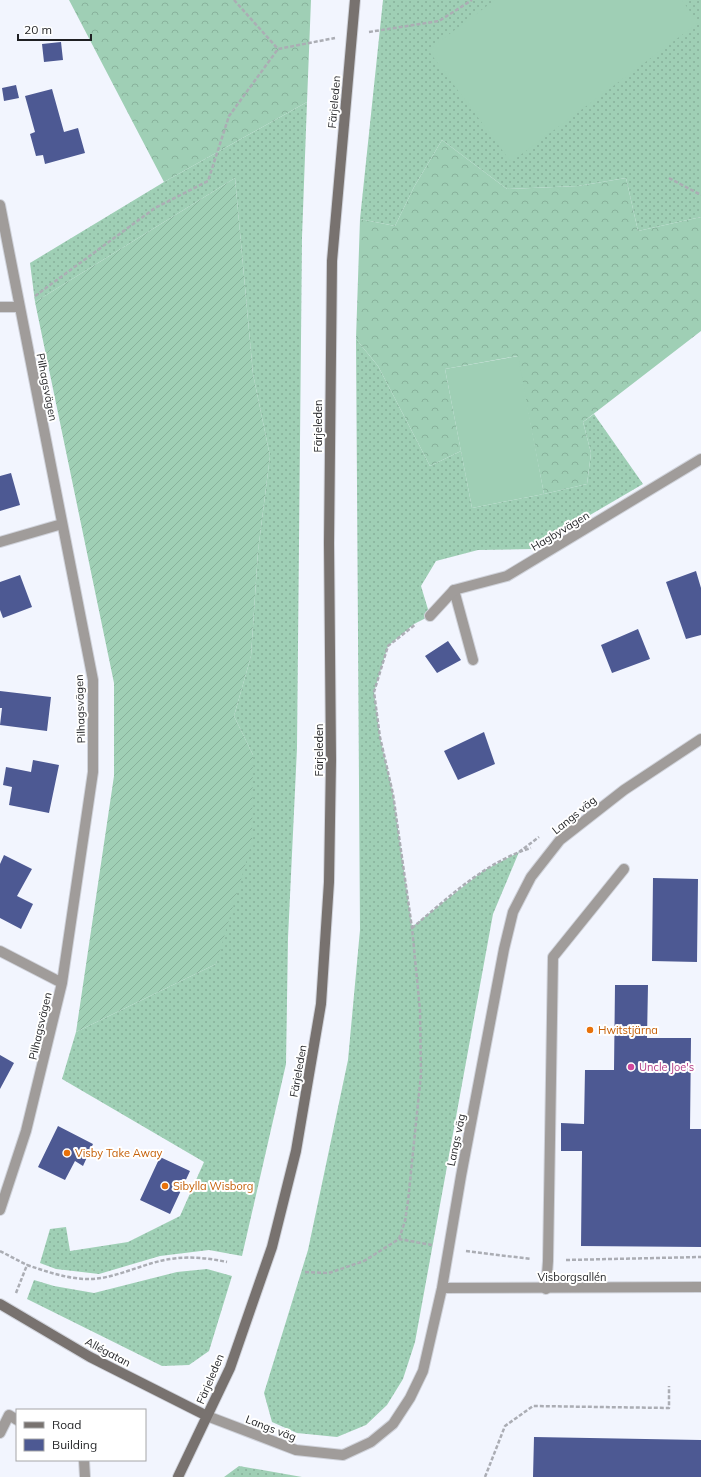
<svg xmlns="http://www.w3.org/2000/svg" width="701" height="1477" font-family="Mulish,sans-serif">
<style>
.grass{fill:url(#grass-dots)}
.forest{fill:url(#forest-crowns)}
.garden{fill:url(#garden-furrows)}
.pitch{fill:#9fcfb5}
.building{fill:#4d5993}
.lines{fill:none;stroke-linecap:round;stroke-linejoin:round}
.lane-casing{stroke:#d0d3db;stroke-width:12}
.street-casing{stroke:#d0d3db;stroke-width:12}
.secondary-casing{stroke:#d0d3db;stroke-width:12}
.path{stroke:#abadb4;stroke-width:2.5;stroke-dasharray:4 2;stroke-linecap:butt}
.lane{stroke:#a09c9a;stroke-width:10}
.street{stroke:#a09c9a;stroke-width:10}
.secondary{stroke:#78726f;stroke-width:10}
.food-dot{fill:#e8710a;stroke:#fff;stroke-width:1.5}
.hotel-dot{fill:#d1479c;stroke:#fff;stroke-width:1.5}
.labels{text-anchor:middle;stroke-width:4;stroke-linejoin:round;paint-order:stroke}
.street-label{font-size:11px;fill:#1f2023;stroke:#fff}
.food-label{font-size:11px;fill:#c56008;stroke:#fff;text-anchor:start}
.hotel-label{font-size:11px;fill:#b23c85;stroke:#fff;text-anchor:start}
</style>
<defs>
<pattern id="grass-dots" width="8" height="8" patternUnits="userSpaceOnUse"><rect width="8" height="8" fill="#9fcfb5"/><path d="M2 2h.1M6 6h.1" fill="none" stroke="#88b19b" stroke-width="1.8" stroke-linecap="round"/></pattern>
<pattern id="forest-crowns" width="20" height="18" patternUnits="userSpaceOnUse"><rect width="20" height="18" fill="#9fcfb5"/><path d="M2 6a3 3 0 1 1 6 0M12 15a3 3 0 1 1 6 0" fill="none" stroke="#88b19b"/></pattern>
<pattern id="garden-furrows" width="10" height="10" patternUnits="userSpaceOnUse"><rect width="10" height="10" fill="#9fcfb5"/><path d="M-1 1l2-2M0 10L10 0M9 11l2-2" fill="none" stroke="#88b19b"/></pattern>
</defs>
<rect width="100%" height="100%" fill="#f2f5fe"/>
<!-- grass -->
<path class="grass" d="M383 0H701V217L638 231 626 178 578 186 507 189 442 140 414 187 395 226 360 219Z
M307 102 302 237 297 748 288 938 286 1064 242 1256 209 1250 160 1256 99 1274 56 1269 40 1263 50 1229 66 1227 70 1251 128 1242 180 1216 204 1162 62 1079 76 1032 216 964 253 755 234 716 251 656 258 551 270 456 253 374 235 178 35 302 30 263 164 182Z
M356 339 378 366 430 466 461 451 472 508 544 494 587 484 591 453 583 422 594 414 643 484 532 549 478 550 436 561 421 586 430 616 414 624 388 646 374 692 380 737 393 794 412 927 483 871 519 852 493 914 415 1342 403 1379 387 1405 366 1425 337 1437 297 1433 272 1422 264 1393 308 1250 348 1060 360 930Z
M207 1269 232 1276 209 1351 189 1365 162 1366 27 1299 34 1280 54 1286 94 1293 177 1272Z
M239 1466 302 1477H224Z"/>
<!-- forest -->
<path class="forest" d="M69 0H311L307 102 164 182Z
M442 140 507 189 578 186 626 178 638 231 701 217V331L583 422 591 453 587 484 544 494 517 356 445 369 461 451 430 466 378 366 356 339 360 219 395 226 414 187Z"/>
<!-- garden -->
<path class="garden" d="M235 178 253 374 270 456 258 551 251 656 234 716 253 755 252 842 216 964 76 1032 114 776V683L35 302Z"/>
<!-- pitch -->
<path class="pitch" d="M495 0H682L698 23 511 162 428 50Z
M518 356 544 494 472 508 445 369Z"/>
<!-- building -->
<path class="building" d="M61 42 63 60 44 62 42 44Z
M16 85 19 98 4 101 2 88Z
M52 89 64 132 78 128 85 153 45 164 43 155 36 156 30 134 35 132 25 96Z
M11 473 20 505 0 511V476Z
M696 571 701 588V635L686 639 666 582Z
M20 575 32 607 3 618 0 610V582Z
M638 629 650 659 612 673 601 645Z
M448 641 461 660 437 673 425 656Z
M0 691 51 697 47 731 0 725 2 708H0Z
M484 732 495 764 458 780 444 751Z
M33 760 59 765 49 813 9 805 12 787 3 785 6 767 31 772Z
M4 855 32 869 17 896 33 904 21 929 0 918V864Z
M653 878 698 879 697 962 652 961Z
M615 985H648L647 1038H691L690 1129H701V1247L581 1246 582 1151H561V1123L584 1124 585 1070H614Z
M0 1055 14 1063 0 1089Z
M58 1126 93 1144 83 1166 75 1161 65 1180 38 1167Z
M160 1157 190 1171 170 1214 140 1200Z
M534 1437 701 1440V1477H533Z"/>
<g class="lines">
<defs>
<path id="lane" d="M454 590 473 660
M546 1289 548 1261 553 957 624 869
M0 1433 9 1415 17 1420
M84 1460 85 1477"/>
<path id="street" d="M0 205 93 680V772L62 983 26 1131 0 1210
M0 307H19
M0 542 62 524
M430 616 454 590 507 576 701 459
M0 951 62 983
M442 1288 701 1287
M207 1416 296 1450 343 1455 371 1442 393 1424 410 1398 423 1371 442 1288 461 1176 504 949 513 912 531 877 560 840 624 790 701 739"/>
<path id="secondary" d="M0 1304 90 1357 207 1416
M178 1477 230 1368 272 1247 296 1151 321 1004 329 882 331 760 329 543 332 261 355 0"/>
</defs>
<!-- lane casing -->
<use href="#lane" class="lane-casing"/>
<!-- street casing -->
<use href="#street" class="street-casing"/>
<!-- secondary casing -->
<use href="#secondary" class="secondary-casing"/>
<!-- path -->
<path class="path" d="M234 0 278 49
M369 32 439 21 472 0
M669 178 701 195
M35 296 155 208 208 181 229 116 278 49 335 38
M519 852 539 837
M412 928C448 898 485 862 531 848
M399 1239 405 1221 408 1201 421 1074 420 1010 412 928 393 794 380 737 374 692 388 646 416 624
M0 1251 27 1265
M466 1251 531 1259
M566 1260 701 1257
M305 1272 329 1273 364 1261 399 1239 432 1245
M16 1293 27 1265C48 1272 70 1280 93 1279 119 1277 144 1263 170 1259 190 1256 208 1258 227 1262
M485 1477 505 1426 533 1406 669 1408V1386"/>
<!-- lane -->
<use href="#lane" class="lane"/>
<!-- street -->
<use href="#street" class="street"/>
<!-- secondary -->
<use href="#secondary" class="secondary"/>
</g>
<!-- markers -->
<g class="food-dot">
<circle cx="590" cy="1030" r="4"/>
<circle cx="67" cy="1153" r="4"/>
<circle cx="165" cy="1186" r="4"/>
</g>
<circle class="hotel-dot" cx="631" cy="1067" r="4"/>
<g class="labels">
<!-- street labels -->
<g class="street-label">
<text transform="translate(334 102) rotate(-85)" y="4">Färjeleden</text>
<text transform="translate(47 387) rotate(79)" y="4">Pilhagsvägen</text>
<text transform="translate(318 426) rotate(-90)" y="4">Färjeleden</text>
<text transform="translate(560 531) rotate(-31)" y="4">Hagbyvägen</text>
<text transform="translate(80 709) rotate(-92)" y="4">Pilhagsvägen</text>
<text transform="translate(319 750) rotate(-90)" y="4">Färjeleden</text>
<text transform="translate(574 815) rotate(-39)" y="4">Langs väg</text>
<text transform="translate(40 1026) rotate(-77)" y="4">Pilhagsvägen</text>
<text transform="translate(298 1071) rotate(-80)" y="4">Färjeleden</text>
<text transform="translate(456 1140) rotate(-78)" y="4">Langs väg</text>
<text x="572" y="1281">Visborgsallén</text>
<text transform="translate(108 1352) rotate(28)" y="4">Allégatan</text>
<text transform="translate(210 1379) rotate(-67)" y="4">Färjeleden</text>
<text transform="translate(271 1428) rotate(21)" y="4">Langs väg</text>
</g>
<!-- food labels -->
<g class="food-label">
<text x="598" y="1034">Hwitstjärna</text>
<text x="75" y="1157">Visby Take Away</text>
<text x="173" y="1190">Sibylla Wisborg</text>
</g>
<!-- hotel labels -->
<g class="hotel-label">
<text x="639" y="1071">Uncle Joe's</text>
</g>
</g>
<!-- legend -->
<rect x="16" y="1409" width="130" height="52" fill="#ffffff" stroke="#a5a6a7"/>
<rect x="24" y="1422" width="20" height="6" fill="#78726f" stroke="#a5a6a7"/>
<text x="52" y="1429" font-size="12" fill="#1f2023">Road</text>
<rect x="24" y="1439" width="20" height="12" fill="#4d5993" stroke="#a5a6a7"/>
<text x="52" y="1449" font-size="12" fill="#1f2023">Building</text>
<!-- scale -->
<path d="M18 34v6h73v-6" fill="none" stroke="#1f2023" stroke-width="2"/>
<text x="24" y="34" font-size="12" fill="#1f2023" stroke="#ffffff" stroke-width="3" paint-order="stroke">20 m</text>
</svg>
